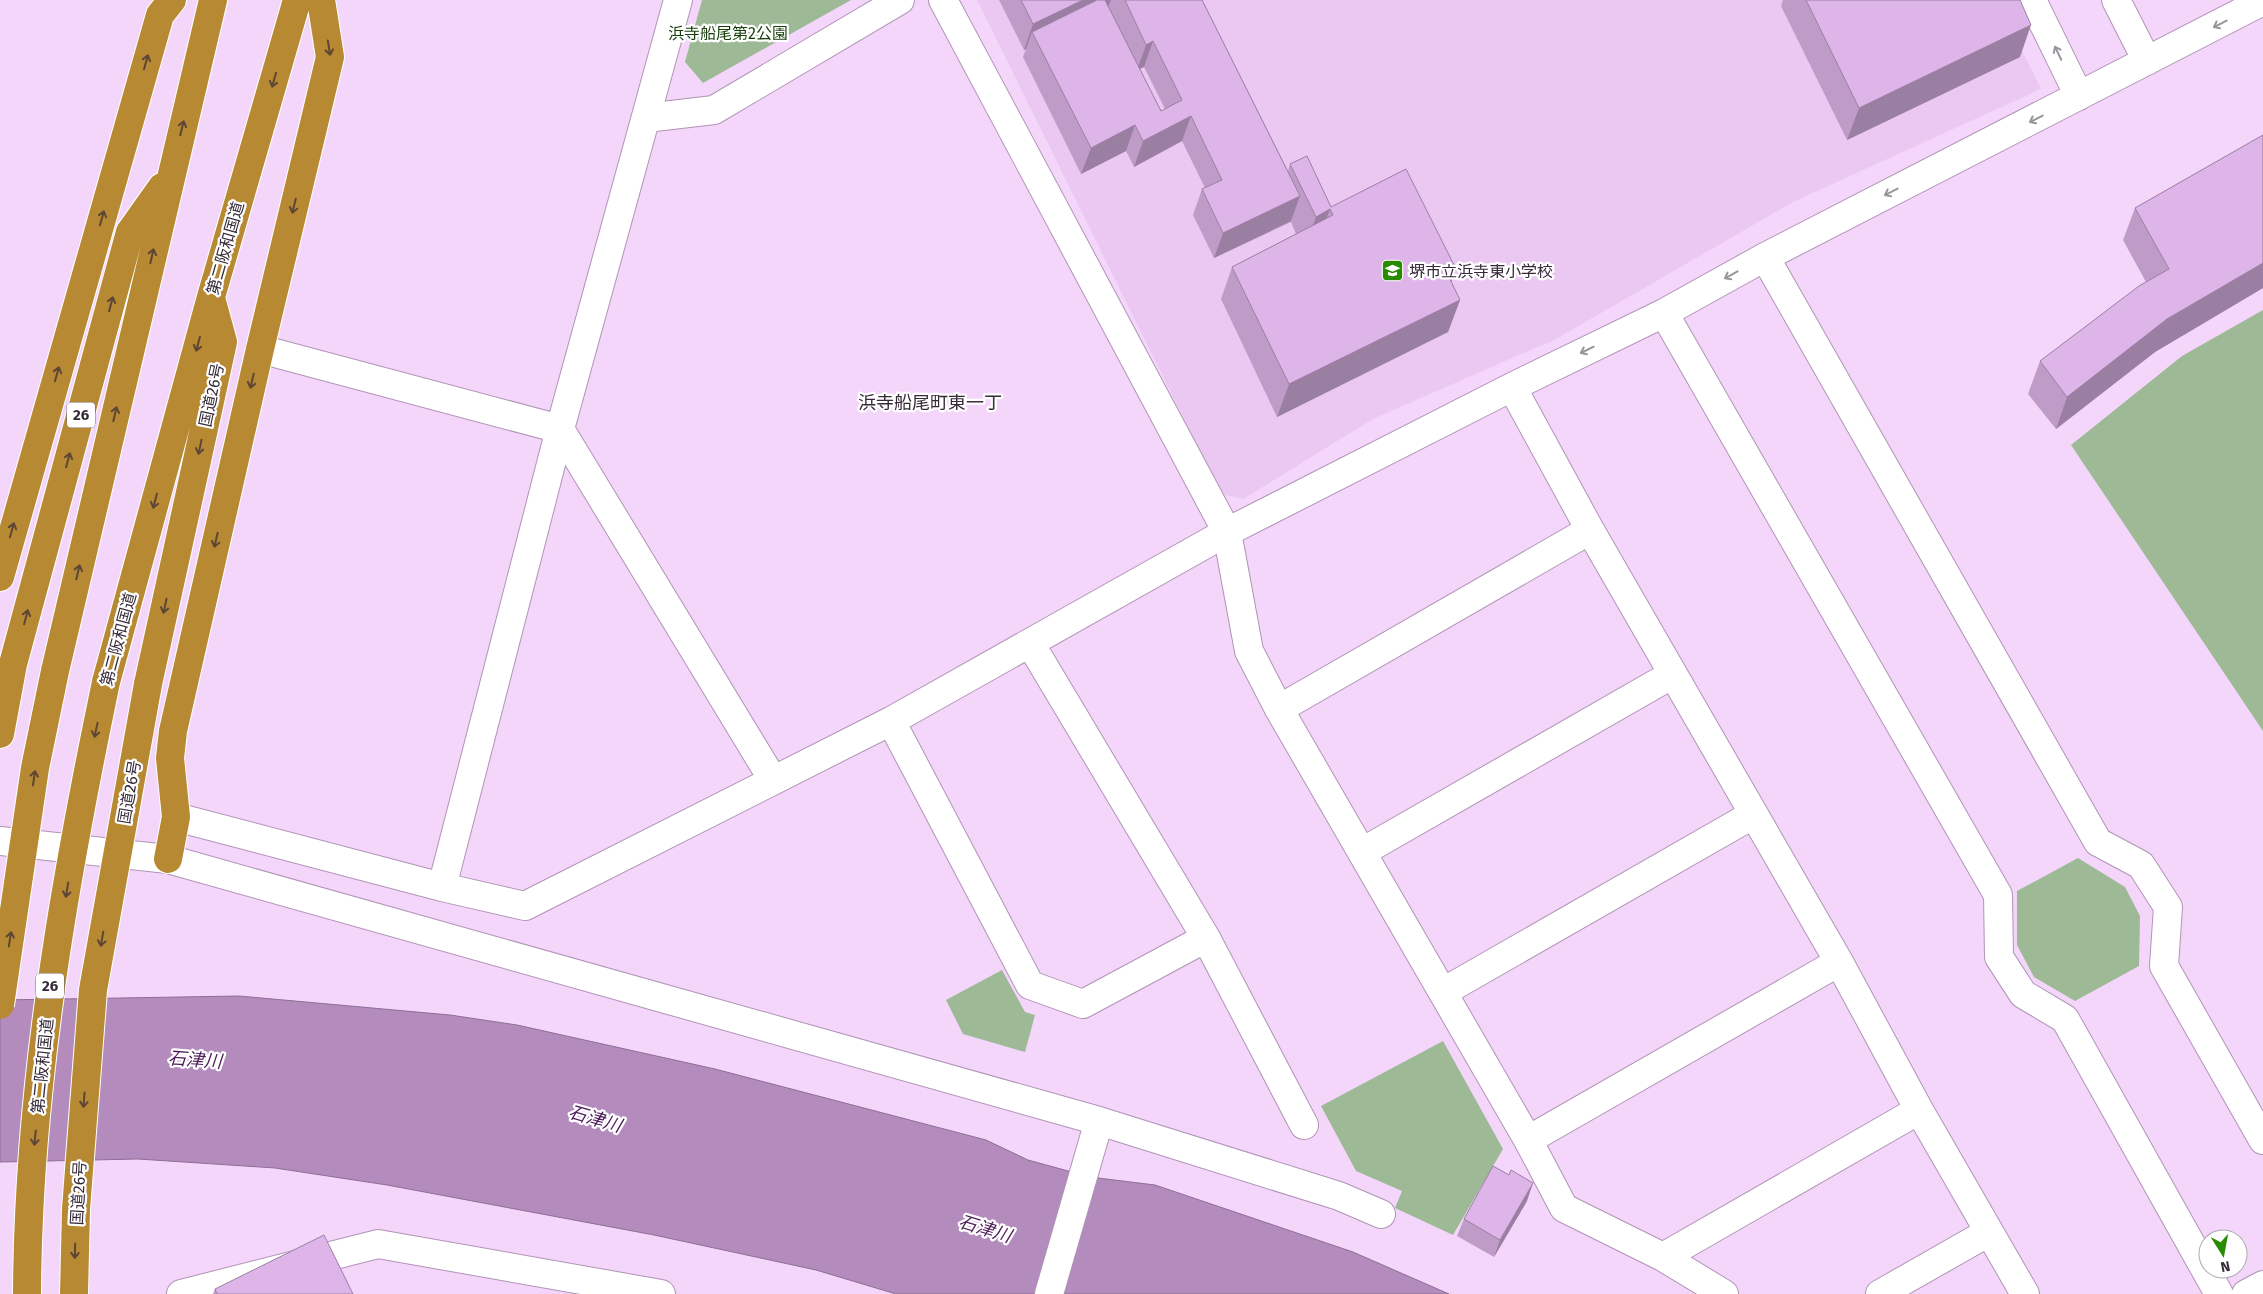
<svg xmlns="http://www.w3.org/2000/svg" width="2263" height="1294" font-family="'Fira Sans','Noto Sans JP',sans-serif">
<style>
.built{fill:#eac8f2}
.green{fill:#9db996}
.water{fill:#b38bbd;stroke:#8e6e95}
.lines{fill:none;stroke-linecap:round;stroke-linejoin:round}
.street-casing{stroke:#b094b6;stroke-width:30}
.highway-casing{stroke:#fff;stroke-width:30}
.street{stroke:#fff;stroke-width:28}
.highway{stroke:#b78933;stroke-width:28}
.highway-bridge-casing{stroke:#fff;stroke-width:30;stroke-linecap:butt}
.highway-bridge{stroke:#b78933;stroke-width:28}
.wall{fill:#bf9cc8;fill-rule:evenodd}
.shaded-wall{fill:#9b7fa2}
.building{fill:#deb5e8;stroke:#9b7fa2}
.oneway{stroke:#9a949c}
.oneway2{stroke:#5d4636}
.labels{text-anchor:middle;stroke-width:4.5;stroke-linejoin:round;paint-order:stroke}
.shield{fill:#fff;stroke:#726a74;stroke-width:1}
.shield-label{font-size:15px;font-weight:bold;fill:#362a38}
.park-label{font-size:16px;fill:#153e09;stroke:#fff}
.street-label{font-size:16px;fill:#362a38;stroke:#fff}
.poi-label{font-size:16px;fill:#362a38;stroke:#fff;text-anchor:start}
.neighbourhood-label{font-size:18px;fill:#362a38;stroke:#fff}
.water-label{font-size:18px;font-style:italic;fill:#4e1c5a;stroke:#fff}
</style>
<rect width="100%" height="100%" fill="#f4d6fb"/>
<!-- built -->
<path class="built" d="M977 0H1997L2041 89 1793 202 1556 339 1373 419 1243 499 1221 494Z"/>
<!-- green -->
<path class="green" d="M702 0H851L703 83 685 62Z
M2263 310V731L2071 445 2182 356Z
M2078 858 2125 887 2140 916 2139 966 2075 1001 2034 977 2017 945V891Z
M1002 970 1025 1012 1035 1015 1025 1052 963 1034 946 1000Z
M1443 1041 1503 1149 1453 1235 1395 1208 1402 1191 1356 1171 1321 1106Z"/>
<!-- water -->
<path class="water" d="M239 996 450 1015 517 1025 715 1069 986 1140 1028 1160 1090 1177 1155 1185 1353 1252 1449 1294H896L816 1270 654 1235 387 1185 275 1168 138 1159 0 1162V1000Z"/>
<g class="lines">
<defs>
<path id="street" d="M943 0 1227 532 1249 651 1279 709 1528 1140 1564 1208 1663 1257 1724 1294
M2032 0 2079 96
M2116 0 2147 61
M646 118 714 110 900 0
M1765 257 2098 842 2141 865 2168 907 2164 966 2263 1140
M1664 313 1998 895 1999 957 2023 994 2065 1019 2219 1294
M260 349 560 429 773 780
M1512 387 1590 530 1839 962 1919 1110 2025 1294
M1030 643 1206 938 1304 1125
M1279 709 1590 530
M891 721 1030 985 1083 1004 1206 938
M176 817 442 887 560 429 678 0
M0 841 168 859 1099 1121 1339 1196 1381 1214
M1362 852 1673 674
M442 887 525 906 891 721 1227 532 1512 387 1664 313 1765 257 2263 1
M1443 992 1754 814
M1528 1140 1839 962
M1663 1257 1919 1110
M181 1294 378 1244 661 1294
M1049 1294 1099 1121
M1880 1294 1989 1232
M2246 1294 2263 1285"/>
<path id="highway" d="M0 577 160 15 172 0
M55 671 213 0
M106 682 211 297 297 0
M148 684 223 342 211 298
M0 734 13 664 130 232 162 187
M168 859 176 817 170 758 173 731 260 349 330 57 321 0
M74 1294 76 1209"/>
</defs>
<!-- street casing -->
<use href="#street" class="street-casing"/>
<!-- highway casing -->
<use href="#highway" class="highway-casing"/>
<!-- street -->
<use href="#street" class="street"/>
<!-- highway -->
<use href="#highway" class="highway"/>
<defs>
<path id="highway-bridge" d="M0 1005 35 768 55 671
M76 1209 93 990 148 684
M27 1294C28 1088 64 883 106 682"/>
</defs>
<!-- highway-bridge casing -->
<use href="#highway-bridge" class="highway-bridge-casing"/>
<!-- highway-bridge -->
<use href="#highway-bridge" class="highway-bridge"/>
</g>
<!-- wall -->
<path class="wall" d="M999 0H1202L1288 171 1290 164 1331 207 1451 282 1460 300 1448 332 1277 417 1221 299 1232 267 1296 234 1291 222 1214 258 1193 215 1202 189 1205 188 1182 141 1134 167 1126 151 1081 174 1023 57 1026 49 1024 50ZM1144 67 1165 109 1161 111 1140 69Z
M1783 0H2020V57L1847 140 1781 6Z
M2263 135V288L2155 352 2056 429 2028 394 2040 361 2146 282 2123 240 2135 208Z
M1509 1175 1527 1201 1494 1257 1457 1236 1464 1219Z
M215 1289 353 1294H213Z"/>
<!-- shaded-wall -->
<path class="shaded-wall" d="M1083 0H1111L1107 9 1032 32 1026 49 1024 50 1033 24Z
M2031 25 2020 57 1847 140 1859 108Z
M1153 41 1144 67 1137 70 1146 45Z
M1191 116 1182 141 1134 167 1143 141Z
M1135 125 1126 151 1081 174 1091 148Z
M1300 196 1291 221 1214 258 1223 233Z
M1330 209 1318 242 1304 249 1316 217Z
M2263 263V288L2155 352 2056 429 2067 397 2167 319Z
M1456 269 1444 302 1447 273Z
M1460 300 1448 332 1277 417 1289 384Z
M1533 1183 1527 1201 1494 1257 1500 1240Z"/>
<!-- building -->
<path class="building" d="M1021 0H1083L1033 24Z
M1097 0H1105L1161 111 1182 100 1153 41 1146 45 1125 0H1202L1300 196 1223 233 1202 189 1222 180 1191 116 1143 141 1135 125 1091 148 1032 32Z
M1806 0H2020L2031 25 1859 108Z
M2263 135V263L2167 319 2067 397 2040 361 2139 286 2169 269 2135 208Z
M1307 156 1331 207 1406 169 1456 269 1447 273 1460 300 1289 384 1232 267 1333 215 1330 209 1316 217 1290 164Z
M1493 1166 1509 1175 1511 1170 1533 1183 1500 1240 1464 1219Z
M324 1235 353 1294H217L215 1289Z"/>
<!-- one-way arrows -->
<defs><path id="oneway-shaft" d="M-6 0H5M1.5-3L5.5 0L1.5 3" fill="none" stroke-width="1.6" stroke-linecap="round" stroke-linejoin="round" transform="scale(1.25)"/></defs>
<g class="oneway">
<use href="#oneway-shaft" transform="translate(2220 24) rotate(153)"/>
<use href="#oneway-shaft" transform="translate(2058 53) rotate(-116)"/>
<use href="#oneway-shaft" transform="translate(2036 119) rotate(153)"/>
<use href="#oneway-shaft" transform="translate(1891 192) rotate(153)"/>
<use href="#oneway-shaft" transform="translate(1731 275) rotate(151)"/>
<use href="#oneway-shaft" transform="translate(1587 350) rotate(154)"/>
</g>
<g class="oneway2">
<use href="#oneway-shaft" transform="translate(329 48) rotate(81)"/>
<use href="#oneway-shaft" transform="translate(146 62) rotate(-74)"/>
<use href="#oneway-shaft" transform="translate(274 80) rotate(106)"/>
<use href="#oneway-shaft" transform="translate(182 128) rotate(-76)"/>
<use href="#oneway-shaft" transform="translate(294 206) rotate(104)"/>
<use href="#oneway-shaft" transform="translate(102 218) rotate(-74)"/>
<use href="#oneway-shaft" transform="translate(152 256) rotate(-77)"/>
<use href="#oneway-shaft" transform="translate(111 304) rotate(-75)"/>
<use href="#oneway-shaft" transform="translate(198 344) rotate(105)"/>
<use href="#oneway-shaft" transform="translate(57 374) rotate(-74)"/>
<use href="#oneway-shaft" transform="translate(252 381) rotate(103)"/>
<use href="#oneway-shaft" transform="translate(115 414) rotate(-77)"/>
<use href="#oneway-shaft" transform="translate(200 447) rotate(102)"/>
<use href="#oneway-shaft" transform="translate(68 460) rotate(-75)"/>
<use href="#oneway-shaft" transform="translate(155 501) rotate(105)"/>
<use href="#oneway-shaft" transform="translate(12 530) rotate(-74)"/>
<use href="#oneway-shaft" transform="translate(216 540) rotate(103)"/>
<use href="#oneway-shaft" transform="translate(78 572) rotate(-77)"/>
<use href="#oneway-shaft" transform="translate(165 606) rotate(102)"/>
<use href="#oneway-shaft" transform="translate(26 617) rotate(-75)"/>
<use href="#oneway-shaft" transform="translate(96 730) rotate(102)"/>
<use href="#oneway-shaft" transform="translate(34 778) rotate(-82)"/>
<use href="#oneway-shaft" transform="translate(67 890) rotate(99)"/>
<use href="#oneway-shaft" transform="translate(10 939) rotate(-81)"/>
<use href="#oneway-shaft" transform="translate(102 939) rotate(100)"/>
<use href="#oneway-shaft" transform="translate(84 1100) rotate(94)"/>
<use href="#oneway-shaft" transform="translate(35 1138) rotate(96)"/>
<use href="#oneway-shaft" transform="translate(75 1251) rotate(91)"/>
</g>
<!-- icons -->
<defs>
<symbol id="school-square" viewBox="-11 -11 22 22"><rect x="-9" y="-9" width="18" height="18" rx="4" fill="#298b00" stroke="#fff"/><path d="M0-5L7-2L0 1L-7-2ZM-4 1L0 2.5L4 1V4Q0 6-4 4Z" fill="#fff"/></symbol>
</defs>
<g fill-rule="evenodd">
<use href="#school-square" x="1380" y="258" width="25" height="25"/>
</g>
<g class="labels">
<!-- shield labels -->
<g class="shield">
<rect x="67" y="402.5" width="28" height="25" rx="4"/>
<rect x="36" y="973.5" width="28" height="25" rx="4"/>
</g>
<g class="shield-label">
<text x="81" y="420">26</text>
<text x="50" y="991">26</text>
</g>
<!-- park labels -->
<g class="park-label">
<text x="728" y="39">浜寺船尾第2公園</text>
</g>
<!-- street labels -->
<g class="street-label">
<text transform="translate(225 248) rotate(-74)" y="6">第二阪和国道</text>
<text transform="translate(211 395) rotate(-78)" y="6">国道26号</text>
<text transform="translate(118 639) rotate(-75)" y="6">第二阪和国道</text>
<text transform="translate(129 792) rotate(-80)" y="6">国道26号</text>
<text transform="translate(42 1066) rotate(-84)" y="6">第二阪和国道</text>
<text transform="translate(78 1193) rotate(-87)" y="6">国道26号</text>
</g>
<!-- poi labels -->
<g class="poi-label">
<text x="1409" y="277">堺市立浜寺東小学校</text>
</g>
<!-- neighbourhood labels -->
<g class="neighbourhood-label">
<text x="930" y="409">浜寺船尾町東一丁</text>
</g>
<!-- water labels -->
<g class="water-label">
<text transform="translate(195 1060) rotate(4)" y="6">石津川</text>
<text transform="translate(595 1119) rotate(16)" y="6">石津川</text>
<text transform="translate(985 1229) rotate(17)" y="6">石津川</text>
</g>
</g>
<!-- north arrow -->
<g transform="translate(2223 1254) rotate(169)"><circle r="24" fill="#ffffff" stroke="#afaaaf"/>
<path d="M0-4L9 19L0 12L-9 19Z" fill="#298b00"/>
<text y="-8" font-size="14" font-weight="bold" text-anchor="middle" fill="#362a38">N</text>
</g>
</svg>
